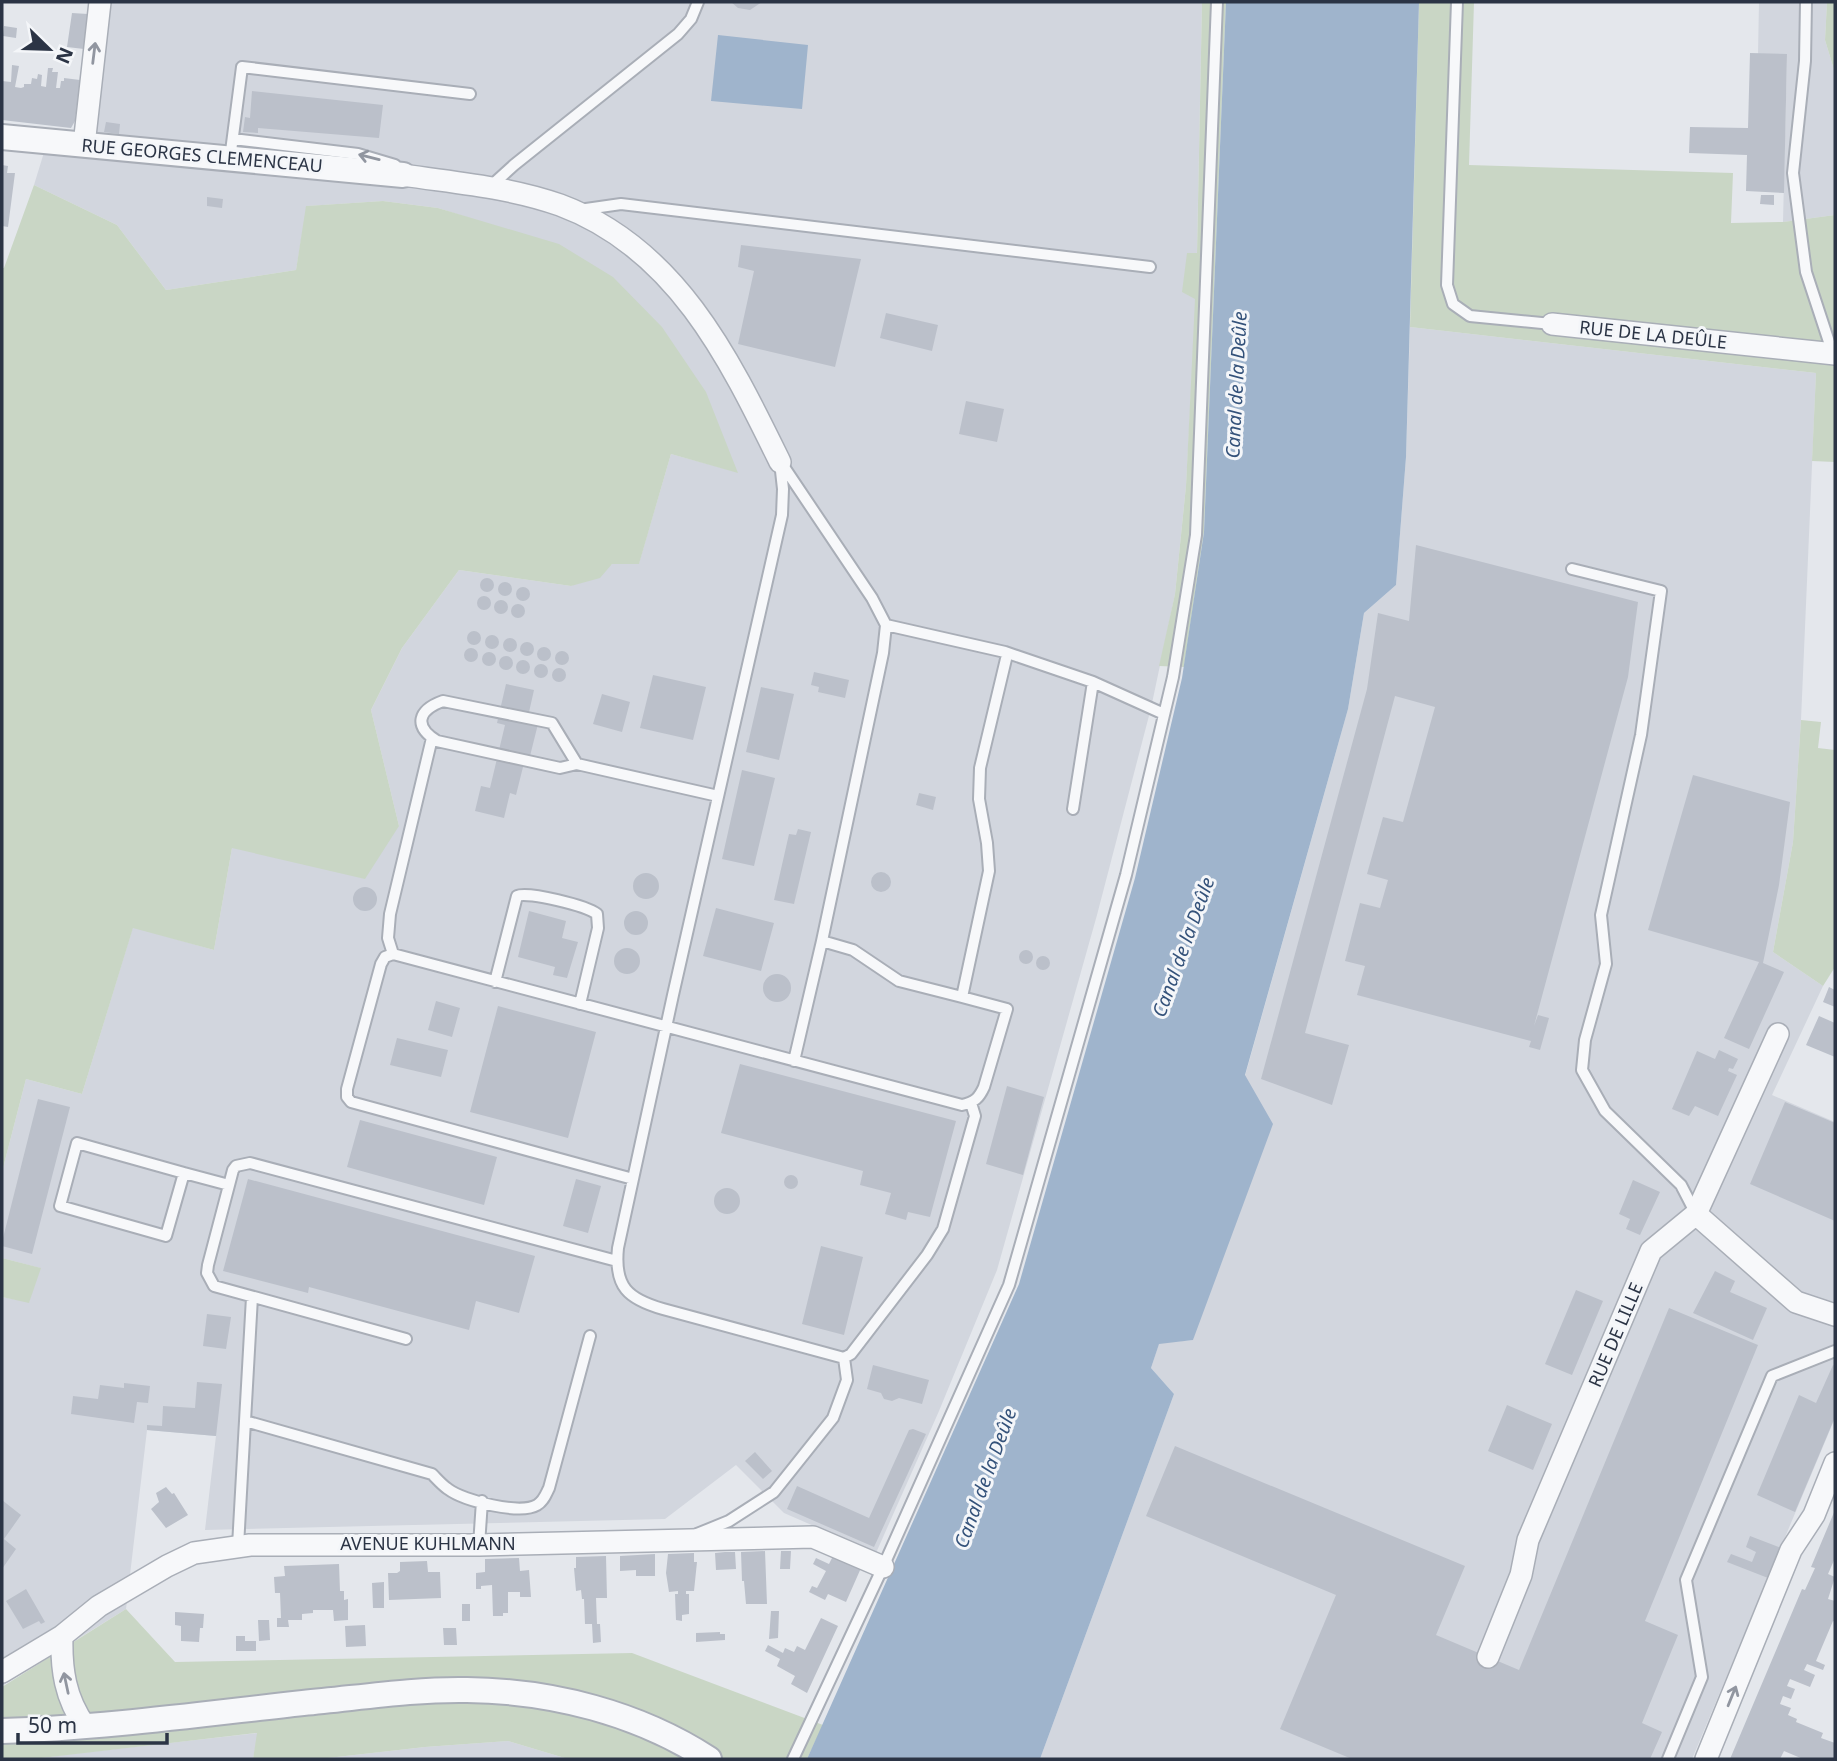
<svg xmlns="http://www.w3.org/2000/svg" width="1837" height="1761" font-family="'Noto Sans',sans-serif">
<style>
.built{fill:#d2d6de}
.green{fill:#c9d6c5}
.water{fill:#9fb4cc}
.building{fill:#bbc0ca}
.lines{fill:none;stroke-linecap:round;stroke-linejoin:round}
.service-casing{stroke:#a9aeb7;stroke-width:14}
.minor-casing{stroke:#a9aeb7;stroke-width:24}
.tertiary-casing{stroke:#a9aeb7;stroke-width:28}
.service{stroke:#f7f8fa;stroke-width:10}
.minor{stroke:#f7f8fa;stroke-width:21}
.tertiary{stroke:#f7f8fa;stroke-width:24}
.oneway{stroke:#9196a0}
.labels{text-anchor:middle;stroke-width:6;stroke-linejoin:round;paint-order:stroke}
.street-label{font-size:18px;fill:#2b3445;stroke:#f4f6f9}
.water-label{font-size:19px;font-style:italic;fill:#34527a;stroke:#f4f6f9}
</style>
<rect width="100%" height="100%" fill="#e4e7ec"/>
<!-- built -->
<path class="built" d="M111 2H1202L1196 299 1186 486 1175 594 1151 708 1097 915 997 1270 939 1411 876 1553 784 1513 736 1465 665 1519 205 1530 216 1436 147 1430 126 1609 2 1686V1297L29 1302 40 1268 2 1258V1172L26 1079 82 1094 133 927 214 950 232 848 399 826 371 710 402 648 459 570 571 586 612 564 639 563 671 454 737 472 491 225 438 208 383 201 307 206 296 270 166 290 117 225 34 185 49 136 94 140Z
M1759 2H1827L1825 40 1835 73V215L1783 222 1787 55 1758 54Z
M1410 327 1816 373 1801 720 1793 842 1773 952 1823 986 1772 1095 1835 1122V1418L1692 1759H1040L1174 1394 1151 1368 1159 1343 1193 1340 1245 1076 1348 709 1364 613 1396 585 1406 457Z
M258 1733 253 1759H33L71 1754Z
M508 1741 568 1759H319L425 1747Z"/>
<!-- green -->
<path class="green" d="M1202 2H1226L1204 532 1184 667 1159 666 1175 594 1186 486 1195 299 1182 292 1187 253H1197Z
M1419 2H1474L1469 165 1733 173 1731 223 1783 222 1835 215V462L1812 461 1816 373 1410 327Z
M1827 2H1835V73L1825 40Z
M34 185 117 225 166 290 296 270 306 206 383 201 438 208 559 244 613 277 662 327 706 392 738 473 671 454 639 564H612L600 578 571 586 459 570 402 648 371 710 399 826 365 879 232 848 214 950 133 928 82 1094 26 1079 2 1172V268H4Z
M1801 720 1821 722 1818 748 1835 750V967L1823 986 1773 952 1793 842Z
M2 1258 41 1268 29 1303 2 1297Z
M126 1609 175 1662 632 1653 823 1725 807 1759H568L508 1741 425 1747 319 1759H253L257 1733 33 1759H2V1687Z"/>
<!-- water -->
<path class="water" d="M1226 2H1419L1406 457 1396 585 1364 613 1348 709 1245 1075 1273 1124 1193 1340 1159 1344 1151 1368 1174 1394 1040 1759H807L1019 1284 1135 878 1182 678 1204 532Z
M718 35 808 45 802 109 711 101Z"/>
<!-- building -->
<path class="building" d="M731 2H762L750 10 738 8Z
M72 13 88 14 84 49 67 47Z
M4 26 17 28 16 38 3 36Z
M1750 53 1787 54 1784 193 1746 191 1747 155 1689 153 1690 127 1748 128Z
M12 65 19 66 15 87 21 88 24 87V84H31L32 78 37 79 38 74 42 75 41 86 46 87 48 68H53L52 72H58L56 88H60L61 81H64V78L80 80 75 121 71 128 2 120V81L11 82Z
M252 91 383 105 379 138 258 128V133L243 132 245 117 250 118Z
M106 122 120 124 119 134 104 132Z
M2 165 8 166 7 173H15L8 227 2 226Z
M1761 195H1774V205L1760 204Z
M207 197 223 199 222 208 207 206Z
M741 245 861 259 835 367 738 344 754 271 738 267Z
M886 313 938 325 932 351 880 338Z
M966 401 1004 409 997 442 959 434Z
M1416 545 1638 602 1628 677 1534 1026 1538 1015 1549 1018 1540 1050 1529 1047 1531 1041 1357 995 1365 966 1345 961 1360 903 1380 908 1388 880 1367 874 1383 817 1403 822 1435 707 1395 696 1305 1033 1349 1045 1332 1105 1261 1079 1367 689 1378 613 1409 621Z
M480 585a7 7 0 1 1 14 0a7 7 0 1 1-14 0Z
M498 589a7 7 0 1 1 14 0a7 7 0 1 1-14 0Z
M516 594a7 7 0 1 1 14 0a7 7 0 1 1-14 0Z
M477 603a7 7 0 1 1 14 0a7 7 0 1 1-14 0Z
M494 607a7 7 0 1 1 14 0a7 7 0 1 1-14 0Z
M511 611a7 7 0 1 1 14 0a7 7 0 1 1-14 0Z
M467 638a7 7 0 1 1 14 0a7 7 0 1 1-14 0Z
M485 642a7 7 0 1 1 14 0a7 7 0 1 1-14 0Z
M503 645a7 7 0 1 1 14 0a7 7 0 1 1-14 0Z
M520 649a7 7 0 1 1 14 0a7 7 0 1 1-14 0Z
M537 654a7 7 0 1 1 14 0a7 7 0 1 1-14 0Z
M464 655a7 7 0 1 1 14 0a7 7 0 1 1-14 0Z
M555 658a7 7 0 1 1 14 0a7 7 0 1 1-14 0Z
M482 659a7 7 0 1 1 14 0a7 7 0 1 1-14 0Z
M499 663a7 7 0 1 1 14 0a7 7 0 1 1-14 0Z
M516 667a7 7 0 1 1 14 0a7 7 0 1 1-14 0Z
M534 671a7 7 0 1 1 14 0a7 7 0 1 1-14 0Z
M552 675a7 7 0 1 1 14 0a7 7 0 1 1-14 0Z
M814 672 849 680 845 698 818 692 819 687 811 685Z
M653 675 706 687 693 740 640 728Z
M506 684 534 690 527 721 538 724 528 764 524 763 516 795 510 793 504 818 475 811 481 786 490 788 505 725 497 723Z
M761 687 794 694 779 760 746 752Z
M602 694 630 702 622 732 593 724Z
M742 770 775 778 754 866 722 859Z
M1693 775 1790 802 1779 885 1763 963 1784 972 1749 1049 1724 1038 1759 962 1648 930Z
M919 793 936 797 933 810 916 805Z
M798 829 811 832 794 904 774 900 789 834 796 835Z
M871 882a10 10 0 1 1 20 0a10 10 0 1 1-20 0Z
M633 886a13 13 0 1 1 26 0a13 13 0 1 1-26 0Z
M353 899a12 12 0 1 1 24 0a12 12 0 1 1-24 0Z
M716 908 774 923 761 971 703 956Z
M624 923a12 12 0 1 1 24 0a12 12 0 1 1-24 0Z
M529 911 566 921 562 938 578 942 567 978 553 975 555 967 518 957Z
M614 961a13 13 0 1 1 26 0a13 13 0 1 1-26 0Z
M1019 957a7 7 0 1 1 14 0a7 7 0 1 1-14 0Z
M1036 963a7 7 0 1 1 14 0a7 7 0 1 1-14 0Z
M763 988a14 14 0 1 1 28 0a14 14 0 1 1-28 0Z
M1829 987 1835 990V1007L1823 1002Z
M436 1001 460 1008 452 1037 428 1030Z
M498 1006 596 1032 568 1138 470 1112Z
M1819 1016 1835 1023V1057L1806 1045Z
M397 1038 448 1050 441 1077 390 1065Z
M1719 1050 1738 1059 1733 1069 1729 1068 1728 1071 1737 1075 1718 1116 1695 1106 1689 1116 1672 1109 1697 1051 1715 1059Z
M740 1064 956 1121 930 1217 908 1212 906 1220 885 1214 891 1193 860 1185 863 1171 721 1133Z
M1007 1086 1044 1097 1023 1175 986 1164Z
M38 1099 70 1107 32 1254 2 1246V1242Z
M1785 1102 1835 1123V1221L1750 1184Z
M360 1120 497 1157 484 1205 347 1167Z
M784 1182a7 7 0 1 1 14 0a7 7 0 1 1-14 0Z
M248 1179 535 1256 519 1313 476 1301 469 1330 309 1287 308 1293 223 1271Z
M576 1179 601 1186 588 1233 563 1226Z
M1633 1180 1660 1192 1640 1235 1626 1229 1630 1219 1619 1214Z
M714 1201a13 13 0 1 1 26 0a13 13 0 1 1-26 0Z
M821 1246 863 1257 844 1335 802 1324Z
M1715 1271 1735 1281 1730 1292 1767 1308 1753 1340 1693 1313Z
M1576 1290 1603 1301 1572 1375 1545 1364Z
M1669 1308 1758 1345 1645 1621 1678 1635 1642 1723 1662 1732 1650 1759H1352L1280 1729 1336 1595 1146 1516 1175 1446 1465 1566 1436 1635 1519 1670Z
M207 1314 231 1317 226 1349 203 1346Z
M873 1365 929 1380 922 1404 899 1398 892 1401 884 1399 881 1393 867 1389Z
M1833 1365 1835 1366V1417L1795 1512 1757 1495 1799 1395 1816 1403Z
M197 1382 222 1384 216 1436 147 1430V1425L162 1426 163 1406 195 1408Z
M124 1383 150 1386 148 1403 137 1402 134 1423 71 1414 73 1396 98 1399 100 1385 124 1388Z
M1507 1405 1552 1424 1533 1470 1488 1451Z
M913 1429 926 1434 874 1547 787 1509 797 1486 869 1518 909 1430Z
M755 1452 772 1471 763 1479 745 1461Z
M166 1487 172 1494 174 1493 188 1515 166 1528 151 1509 159 1502 156 1493Z
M2 1500 21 1515 4 1539 16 1549 2 1569Z
M1835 1510V1558L1828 1574 1835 1577 1828 1599 1835 1601V1622L1833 1621 1816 1661 1825 1665 1823 1670 1807 1664 1804 1670 1815 1675 1810 1687 1790 1679 1787 1686 1795 1689 1791 1699 1783 1696 1780 1704 1791 1708 1788 1715 1797 1719 1796 1722 1823 1733 1821 1738 1835 1743V1759H1803L1784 1751 1780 1759H1730L1802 1589 1805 1590 1815 1568 1811 1567Z
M1750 1536 1781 1548 1768 1578 1727 1562 1731 1554 1752 1562 1756 1552 1746 1547Z
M765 1551 767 1604H746L744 1581H742L741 1552Z
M781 1551H791L790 1569H780Z
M725 1552H735L736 1569 716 1570 715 1553Z
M694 1553V1562H697L694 1591H686V1594H689V1614L682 1615V1621L676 1620 675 1594H678V1591L669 1592 666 1573 668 1554Z
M655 1554V1576H636V1570L620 1571V1556Z
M606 1556 607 1598H596L597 1624H600L601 1642 593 1643 592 1624H585L584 1599H582L581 1590 576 1591 574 1568H576V1557Z
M833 1556 861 1568 846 1602 828 1594 825 1600 809 1592 812 1586 817 1588 826 1571 813 1564 816 1558 829 1564Z
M519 1558 520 1571 529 1570 531 1597H520V1592H508V1613H503V1616H493L492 1585 481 1586V1589H476V1573L485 1572V1559Z
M427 1561 428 1572H440L441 1598 389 1600 388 1573H397L400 1571V1562Z
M339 1564 340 1591H344V1600L348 1599V1620L334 1621 333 1610H313V1613L302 1614V1620H288L289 1627H277V1618H281L280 1593H275L274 1577 285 1576 284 1566Z
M384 1582V1608H373L372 1583Z
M26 1589 45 1622 41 1624 39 1621 23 1629 6 1601Z
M462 1604H470V1621H462Z
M771 1611H779L778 1638 769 1639Z
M175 1612 204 1614 203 1628H200L199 1642 181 1641V1626L175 1625Z
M821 1618 838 1626 807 1693 791 1684 795 1676 777 1666 780 1659 765 1651 768 1645 783 1653 785 1648 794 1652 797 1646 805 1650Z
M258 1620H269L270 1640 259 1641Z
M365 1625 366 1646 346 1647 345 1626Z
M443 1628H456L457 1645H444Z
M720 1632V1634H725V1640L696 1642V1633Z
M236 1636H245V1641H256V1651H236Z"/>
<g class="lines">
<defs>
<path id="service" d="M1457 2 1447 285 1453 304 1470 316 1552 324
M1806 2 1805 61 1793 173 1806 272 1833 354
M233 139 358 154 395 165
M230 159 242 67 470 94
M491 186 514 165 678 34 691 19 698 2
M579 210 621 204 1150 267
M780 462 783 489 782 515 673 995 618 1248C614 1287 628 1299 663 1309L844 1358 851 1354 927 1255 943 1229 975 1116 971 1103
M782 464 872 598 886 625 883 653 822 941 794 1061
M1572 569 1661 591 1641 735 1601 915 1606 964 1585 1040 1582 1070 1605 1111 1681 1185 1696 1214
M886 625 1005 652 1093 682 1164 714
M577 764 560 768 437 741C413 726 418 710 443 701L552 723 577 764 718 796
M1073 809 1093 682
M822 941 853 950 899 981 962 997
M393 954 388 938 390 914 432 738
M495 982 517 896C528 891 587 906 597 914L598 928 580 1004
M77 1143 184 1173 166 1236 60 1206Z
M184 1173 229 1185
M633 1179 351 1102 347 1097V1089L381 964 385 957 393 954 962 1105C975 1102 979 1098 984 1087L1007 1009 962 997 989 871 987 843 979 799 980 768 1006 659
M252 1297 245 1421 432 1474C437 1479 442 1485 448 1489 464 1501 520 1515 537 1505 544 1501 546 1494 549 1488L590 1336
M406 1339 214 1286 207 1273 208 1265 233 1170 236 1166 250 1163 617 1261
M697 1534 729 1521 774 1492 833 1418 847 1380 844 1358
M479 1545 482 1501
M238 1546 245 1421
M793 1759 883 1567 1009 1285 1126 875 1173 677 1196 535 1217 2
M1668 1759 1702 1677 1686 1580 1772 1376 1835 1351"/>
<path id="minor" d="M84 145 100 2
M403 175C456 183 509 187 560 205 676 248 729 358 780 462
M1552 324 1835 354
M1696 1214 1796 1302 1835 1315
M62 1636C61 1669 65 1698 85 1726
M1488 1657 1521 1575 1528 1540 1651 1251 1696 1214 1778 1034
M2 1672 62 1636 99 1606 167 1566 194 1553 250 1545H479L813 1537 883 1567
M1706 1759 1791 1550 1814 1515 1835 1463"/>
<path id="tertiary" d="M2 137 403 175
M2 1731C102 1728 203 1714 303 1703 358 1698 413 1689 467 1690 552 1691 638 1713 709 1759"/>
</defs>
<!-- service casing -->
<use href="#service" class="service-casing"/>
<!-- minor casing -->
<use href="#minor" class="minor-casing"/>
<!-- tertiary casing -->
<use href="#tertiary" class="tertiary-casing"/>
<!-- service -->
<use href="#service" class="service"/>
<!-- minor -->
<use href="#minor" class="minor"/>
<!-- tertiary -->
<use href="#tertiary" class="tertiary"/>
</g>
<!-- one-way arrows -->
<defs><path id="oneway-shaft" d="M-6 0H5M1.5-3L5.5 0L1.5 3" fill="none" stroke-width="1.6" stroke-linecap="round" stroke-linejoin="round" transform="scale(1.75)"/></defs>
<g class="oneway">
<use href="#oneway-shaft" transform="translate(94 53) rotate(-83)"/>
<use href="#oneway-shaft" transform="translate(369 157) rotate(-166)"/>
<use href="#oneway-shaft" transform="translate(66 1683) rotate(-102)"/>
<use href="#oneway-shaft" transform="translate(1732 1696) rotate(-68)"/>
</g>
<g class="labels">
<!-- street labels -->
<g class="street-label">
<text transform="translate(202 156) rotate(5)" y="6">RUE GEORGES CLEMENCEAU</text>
<text transform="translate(1653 335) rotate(6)" y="6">RUE DE LA DEÛLE</text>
<text transform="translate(1616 1335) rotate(-67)" y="6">RUE DE LILLE</text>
<text x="428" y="1550">AVENUE KUHLMANN</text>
</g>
<!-- water labels -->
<g class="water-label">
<text transform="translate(1236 385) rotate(-87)" y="7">Canal de la Deûle</text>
<text transform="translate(1183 947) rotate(-70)" y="7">Canal de la Deûle</text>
<text transform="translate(985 1478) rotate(-70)" y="7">Canal de la Deûle</text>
</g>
</g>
<!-- border -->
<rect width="1837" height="1761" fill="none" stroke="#2b3445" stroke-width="7"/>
<!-- north arrow -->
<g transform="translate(49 49) rotate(113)" stroke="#f4f6f9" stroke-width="5" paint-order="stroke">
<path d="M0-5L12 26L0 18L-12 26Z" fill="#2b3445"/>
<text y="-10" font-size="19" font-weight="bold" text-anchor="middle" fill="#2b3445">N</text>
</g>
<!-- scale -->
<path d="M18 1733v10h149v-10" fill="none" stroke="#2b3445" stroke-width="3.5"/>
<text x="28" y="1733" font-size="21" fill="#2b3445" stroke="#f4f6f9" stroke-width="5" paint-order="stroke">50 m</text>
</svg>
